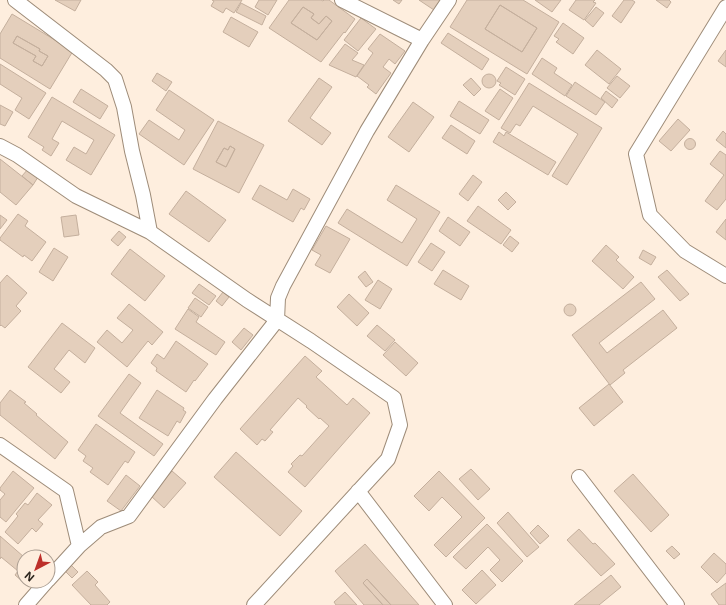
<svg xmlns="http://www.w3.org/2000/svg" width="726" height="605" font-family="Inter,sans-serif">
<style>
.building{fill:#e4cfbc;stroke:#c4af9d;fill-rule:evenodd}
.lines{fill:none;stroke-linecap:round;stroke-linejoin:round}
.street-casing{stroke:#9e8c79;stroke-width:16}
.street{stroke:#fff;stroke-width:14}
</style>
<rect width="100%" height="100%" fill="#feeede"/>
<!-- building -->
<path class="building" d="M55 0H81L75 11Z
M212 0H242L234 13 226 8 223 13 211 6 214 1Z
M259 0H277L268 15 255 7Z
M289 0H321L323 1 324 0H329L355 19 345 33 344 32 321 62 269 28ZM303 7 314 14 311 18 319 24 326 16 332 21 317 40 291 23Z
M393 0H402L399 4Z
M419 0H441L434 10Z
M467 0H523L559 22 527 74 450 27ZM500 5 537 28 522 52 485 29Z
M535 0H561L552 12Z
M576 0H595L593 2 596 3 584 20 569 10Z
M624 0H632L635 2 621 23 612 16Z
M656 0H669L671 2 667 8Z
M241 3 266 16 262 25 236 12Z
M500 5 537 28 522 52 485 29Z
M303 7 314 14 311 18 319 24 326 16 332 21 317 40 291 23Z
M596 7 604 13 593 27 585 20Z
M12 14 73 51 50 89 0 58V34ZM17 36 40 49 39 51 48 56 42 66 33 61 36 56 13 43Z
M231 17 258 32 249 47 223 32Z
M361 18 376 29 358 51 344 40Z
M563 23 584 38 573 54 556 42 559 39 554 36Z
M448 33 489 59 482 70 441 43Z
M380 34 405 51 395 64 389 59 383 67 391 73 376 94 367 87 369 85 357 76 373 53 368 49Z
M17 36 40 49 39 51 48 56 42 66 33 61 36 56 13 43Z
M345 44 358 53 352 60 364 65 356 77 329 65Z
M597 50 621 69 609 84 585 65Z
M726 50V67L718 61Z
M542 58 557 68 554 73 572 85 565 96 532 74Z
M0 64 46 93 29 119 15 110 22 98 0 84Z
M506 67 525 79 515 95 499 85 501 83 497 81Z
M157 73 172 82 166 91 152 81Z
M482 81a7 7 0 1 1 14 0a7 7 0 1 1-14 0Z
M617 76 630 86 620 98 607 88Z
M319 78 332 87 310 118 331 133 322 145 288 121Z
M471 78 481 89 474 96 463 85Z
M575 82 605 102 596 115 566 96Z
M529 83 602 128 567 185 552 176 578 134 533 106 520 126 516 124 510 133 501 128Z
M81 89 108 106 100 119 73 102Z
M500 89 513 98 499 120 485 111Z
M169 90 214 120 184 165 139 134 149 120 179 140 185 130 156 110Z
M606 91 618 100 612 108 601 98Z
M52 97 115 135 91 175 66 160 74 147 86 154 94 140 62 121 52 139 59 143 51 156 42 150 44 147 28 137Z
M459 101 489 120 480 134 450 116Z
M413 102 434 117 409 152 388 137Z
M0 105 13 112 5 126 0 124Z
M678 119 690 130 671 151 659 141Z
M218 121 264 145 239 193 193 169ZM230 146 235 149 226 167 216 162 224 148 228 150Z
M451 125 475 141 467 154 442 138Z
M723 131 726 134V148L716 140Z
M499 132 504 136 506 132 556 162 548 175 493 142Z
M684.5 144a5.5 5.5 0 1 1 11 0a5.5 5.5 0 1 1-11 0Z
M230 146 235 149 226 167 216 162 224 148 228 150Z
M720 151 726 155V199L717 210 705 201 724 175 710 164Z
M0 159 33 185 16 205 0 192Z
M28 169 38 177 33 185 22 176Z
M473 175 482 182 468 201 459 194Z
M260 185 287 200 293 189 310 199 304 210 301 208 293 222 252 199Z
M396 185 440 212 407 266 338 223 347 209 402 243 417 219 387 200Z
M186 191 226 220 209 242 169 214Z
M506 192 516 202 508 210 498 200Z
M478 206 511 230 501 244 467 221Z
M18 214 28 221 25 226 46 242 32 261 24 255 23 257 0 240V238Z
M0 215 7 220 0 229Z
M76 215 79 235 64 237 61 217Z
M448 217 470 232 460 246 439 231Z
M726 219V240L716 232Z
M326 226 350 239 330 273 315 265 321 255 312 250Z
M119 231 126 237 118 246 111 240Z
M510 236 519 243 512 252 503 245Z
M431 243 445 252 432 271 418 262Z
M606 245 619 257 616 260 634 277 623 289 592 261Z
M54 248 68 257 53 281 39 272Z
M130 249 165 276 145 301 111 274Z
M643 250 656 257 651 265 639 258Z
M443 270 469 286 461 300 434 284Z
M667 270 689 294 680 301 658 277Z
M365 271 373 282 366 287 358 277Z
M7 275 27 293 16 306 21 311 5 328 1 325 0 326V283Z
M378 280 392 289 380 309 365 300Z
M641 282 655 299 599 343 607 353 663 310 677 328 623 370 625 373 610 385 572 335Z
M199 284 216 296 209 305 192 293Z
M223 292 229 297 222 306 216 301Z
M349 294 369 313 357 326 337 307Z
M195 298 208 307 201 317 188 308Z
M129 304 163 332 152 345 148 341 127 367 97 342 107 330 122 343 133 330 117 318Z
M564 310a6 6 0 1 1 12 0a6 6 0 1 1-12 0Z
M188 309 199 317 196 322 225 342 216 355 175 329Z
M62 323 95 348 85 363 69 350 54 369 70 382 61 393 28 367Z
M377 325 395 340 385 351 367 336Z
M244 328 253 335 241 350 232 342Z
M176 341 208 364 195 381 194 380 186 392 156 371 157 368 151 363 157 354 164 359Z
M395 342 418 363 406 376 383 355Z
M305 356 322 371 316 377 347 405 353 398 370 413 305 487 288 472 293 466 291 464 300 455 302 456 329 426 320 418 319 419 306 407 307 406 298 398 270 430 273 432 265 441 262 439 257 445 240 429Z
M129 374 141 383 120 413 163 444 154 456 98 416Z
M609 384 623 402 594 426 579 408Z
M10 390 26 402 24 403 37 414 36 415 68 442 55 459 0 415V403Z
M157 390 184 408 183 410 186 412 180 423 177 421 168 436 139 418Z
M96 424 135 452 128 463 125 461 108 485 90 472 93 468 83 461 86 456 78 450Z
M236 452 302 511 280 536 214 477Z
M471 469 490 489 478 500 459 479Z
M13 471 34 488 6 522 0 517V500L5 494 0 490V488Z
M172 471 186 483 164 508 151 496Z
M439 471 485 518 446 557 434 545 462 517 442 497 429 511 414 496Z
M633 474 669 515 651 532 614 491Z
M126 475 140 486 121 511 107 501Z
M37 493 52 505 38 520 43 524 36 532 32 528 18 544 5 532 18 516 16 514 25 503 28 505Z
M508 512 539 547 527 557 497 523Z
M487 524 523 561 502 582 490 570 500 560 488 547 466 569 453 557Z
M538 525 549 536 540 544 530 533Z
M579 529 593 544 595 543 615 564 601 576 567 540Z
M0 536 24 557V581H34L29 587 15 575 18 571 1 557 0 559Z
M365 544 419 605H391L367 579 363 583 383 605H364L335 571Z
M672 546 680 554 674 559 666 551Z
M714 553 726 564V573L717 583 701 567Z
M71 565 78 572 72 578 65 571Z
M482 570 496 585 476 604 462 590Z
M87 571 98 582 95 585 110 602 107 605H91L72 585Z
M611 575 621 587 599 605H574Z
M367 579 391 605H383L363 583Z
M726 583V605H719L711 594Z
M345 592 357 605H336L334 602Z"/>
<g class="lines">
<defs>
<path id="street" d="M15 0 106 70 115 79 124 107 132 151 143 195 150 232
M342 0 422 40
M726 7 636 154 650 215 685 251 726 276
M0 146 17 155 76 196 150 232 247 300 311 341 394 398 400 425 388 459 254 605
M0 445 66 491 79 546
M579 477 677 605
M358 491 445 605
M48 580 79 546 101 527 129 516 215 399 277 320 278 298 283 286 367 131 422 40 449 0
M26 605 47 581"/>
</defs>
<!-- street casing -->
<use href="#street" class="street-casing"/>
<!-- street -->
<use href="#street" class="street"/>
</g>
<!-- north arrow -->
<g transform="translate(36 569) rotate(221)"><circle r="19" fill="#feeede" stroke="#ab9e92"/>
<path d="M0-3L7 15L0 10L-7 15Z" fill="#bd2f2a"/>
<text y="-6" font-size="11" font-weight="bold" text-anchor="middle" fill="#2e271f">N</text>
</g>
</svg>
